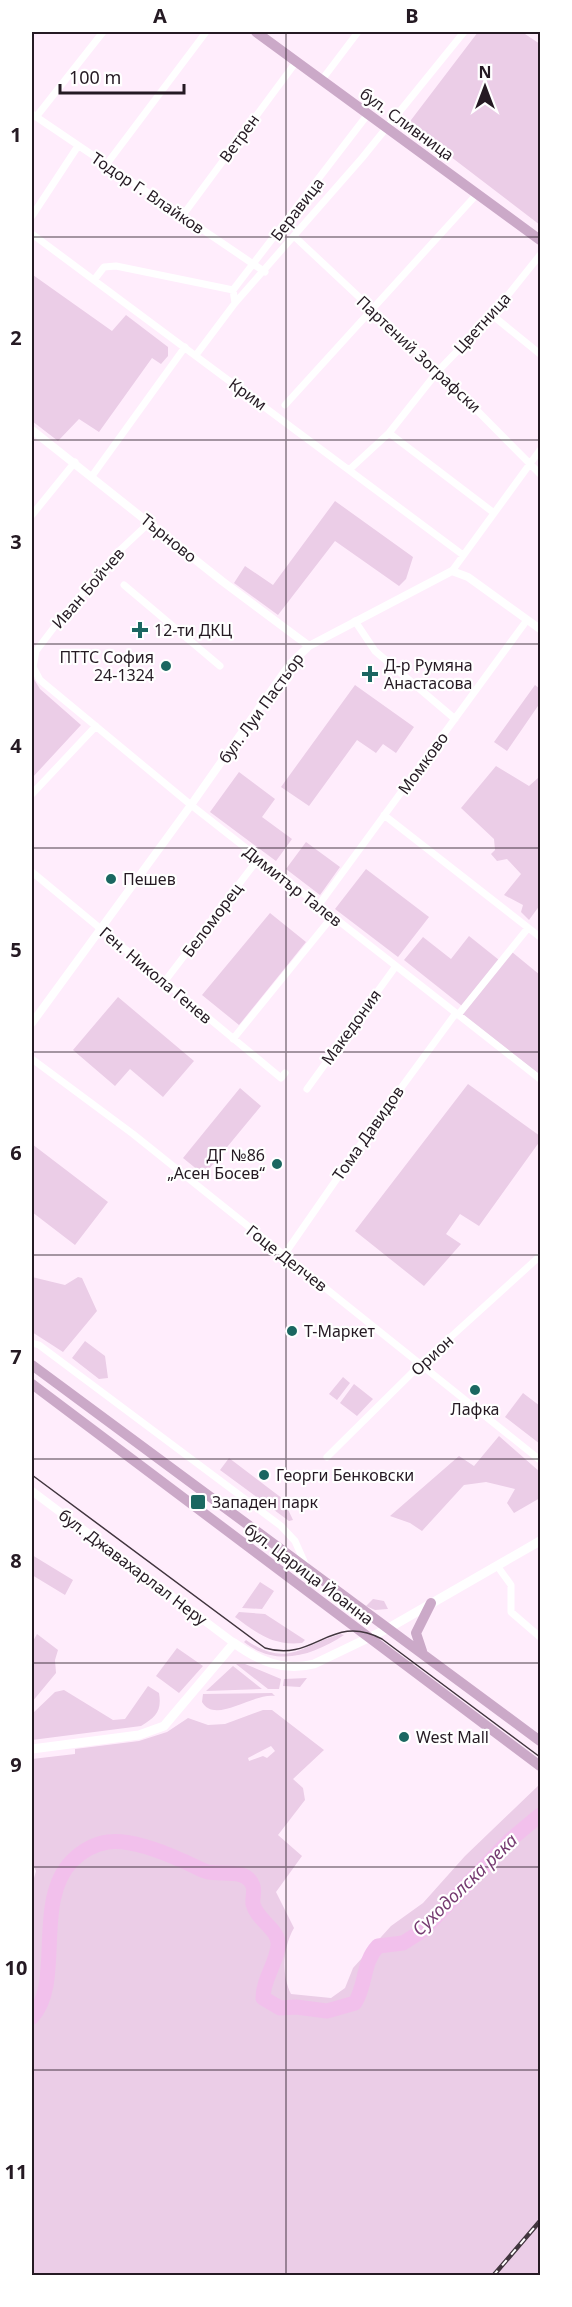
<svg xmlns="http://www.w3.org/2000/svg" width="572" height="2307" font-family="'Noto Sans',sans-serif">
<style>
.green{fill:#ebcde7;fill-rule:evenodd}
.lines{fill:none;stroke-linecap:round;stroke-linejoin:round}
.river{stroke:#f2c0ec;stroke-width:15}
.minor{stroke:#fff;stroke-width:7}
.tertiary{stroke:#fff;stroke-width:8}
.secondary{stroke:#fff;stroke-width:9}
.primary{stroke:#cba9c8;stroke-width:10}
.tram{stroke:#41353e;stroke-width:1.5}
.rail-casing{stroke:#41353e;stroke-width:4.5}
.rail{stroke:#fff;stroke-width:2;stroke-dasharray:7;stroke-linecap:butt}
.grid{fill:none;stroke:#251a23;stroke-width:1.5;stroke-opacity:0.55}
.poi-dot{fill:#1b6761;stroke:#fff;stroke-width:2}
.labels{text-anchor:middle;stroke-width:4.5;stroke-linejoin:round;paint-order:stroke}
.street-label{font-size:16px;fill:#251a23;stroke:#fff}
.poi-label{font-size:16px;fill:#251a23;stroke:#fff;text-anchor:start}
.water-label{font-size:18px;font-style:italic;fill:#763b71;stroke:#fff}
.neatline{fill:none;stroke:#251a23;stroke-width:2}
.grid-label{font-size:20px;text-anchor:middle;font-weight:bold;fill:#251a23}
</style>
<rect width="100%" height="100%" fill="#ffedfc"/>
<!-- green -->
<path class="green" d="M478 32H522L540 44V225L408 124Z
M33 275 112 331 126 315 168 347V356L161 364 152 358 99 432 79 419 58 441 32 421Z
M335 501 413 557 406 579 399 586 335 541 278 615 234 583 245 566 273 585Z
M32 676 40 689 81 725 32 778Z
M355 685 414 727 396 753 383 744 376 753 357 740 309 806 281 787Z
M535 685 540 689V703L507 751 494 742Z
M496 766 529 786 538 778 540 780V905L529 920 521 912 523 905 504 895 521 874 507 859 497 861 491 854 495 850 494 839 461 808Z
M239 772 275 799 262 817 292 839 276 861 210 812Z
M306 842 340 867 320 895 286 869Z
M366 869 429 917 398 957 335 909Z
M270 913 306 942 239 1025 202 995Z
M469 936 499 960 462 1006 404 960 423 937 451 959Z
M512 952 540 975V1075L462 1014Z
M118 997 194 1061 163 1097 130 1069 115 1086 73 1050Z
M468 1084 540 1136V1141L479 1226 460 1214 446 1234 461 1244 424 1286 355 1231Z
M240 1088 261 1106 204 1175 183 1158Z
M32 1144 108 1202 75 1245 32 1212Z
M32 1277 65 1285 78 1277 82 1278 97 1311 63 1352 32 1332Z
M85 1341 105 1356 108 1378 99 1379 72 1358Z
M343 1377 350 1383 337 1400 329 1394Z
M354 1384 373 1399 357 1416 340 1403Z
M523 1393 540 1406V1444L505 1417Z
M499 1436 540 1472V1498L514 1513 507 1503 515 1489 486 1482 464 1485 422 1531 410 1523 390 1516 459 1456 474 1466Z
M229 1458 283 1499 293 1520 289 1521 220 1470Z
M32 1555 73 1580 65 1595 32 1575Z
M260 1582 274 1591 262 1609 242 1608Z
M373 1599 384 1601 388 1609 375 1610 366 1606Z
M239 1612 265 1614 305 1640 302 1643C273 1646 258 1634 235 1617Z
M37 1634 58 1650 55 1660 56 1673 32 1702V1643Z
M341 1634 344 1635C313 1655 277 1668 244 1642L246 1640C288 1669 301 1645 341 1634Z
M177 1648 203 1666 179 1693 156 1676Z
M236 1664H245L281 1679 279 1689H268Z
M233 1666 262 1689 206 1691Z
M307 1678 300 1687 283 1686 284 1679Z
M148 1686 159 1693C162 1711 156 1717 141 1726L32 1740V1714L55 1692 64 1690 113 1720 125 1719Z
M272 1693 275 1696C254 1692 215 1725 202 1702L203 1694Z
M263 1710H272L324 1750 293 1779 303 1788 305 1800 278 1835 302 1856 276 1892 294 1928C283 1947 281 1974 291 1994L331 1998 345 1988 353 1968 391 1926 423 1903 465 1856 540 1784V2275H32V1885L36 1871 32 1863V1759L75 1754V1749L139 1741 167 1732 188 1718 208 1725 225 1724ZM271 1746 275 1751 267 1758 263 1756 249 1761 248 1758Z"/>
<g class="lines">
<!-- river -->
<path class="river" d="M32 2017C64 1983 33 1901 72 1861 82 1851 94 1844 108 1842 130 1839 163 1852 183 1861 191 1864 200 1870 208 1872 222 1875 247 1868 253 1886 255 1892 252 1899 253 1904 257 1921 280 1929 278 1946 276 1965 263 1979 263 1998L280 2008 296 2007 327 2011 355 2003C367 1983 362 1963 378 1946L403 1943 422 1931 510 1840 540 1815"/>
<!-- minor -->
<path class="minor" d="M321 81 358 32
M32 114 265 272
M36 117 103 32
M106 165 206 32
M183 215 296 62
M32 216 78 146
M32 234 463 555
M295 237 438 371 540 474
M94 280 104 267 116 266 233 290
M235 303 233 290 368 114
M492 315 540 354
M196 355 235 303 362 158 464 32
M285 405 477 194
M389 433 494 513
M350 469 389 433 438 371 492 315 540 255
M92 476 185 347
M32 515 75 462
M150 522 118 552 55 626 36 651 33 667 40 680 191 805 540 1079
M452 571 540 450
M124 585 220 666
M355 621 375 651 455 719
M32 794 96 726
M384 815 540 937
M32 872 281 1078 285 1073
M318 906 527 620
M165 981 258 859
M458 1015 528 928
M233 1039 332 917
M32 1059 133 1134 540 1460
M307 1089 396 966
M284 1255 379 1118 456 1013
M32 1343 39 1345 281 1526 295 1541 306 1566
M327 1457 422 1363 540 1256
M498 1567 511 1585V1612L540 1637"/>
<!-- tertiary -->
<path class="tertiary" d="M32 430 222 581 309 646
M32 1023 191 805 290 664 309 646 452 571 468 577 540 629
M32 1491 234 1643"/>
<!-- secondary -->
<path class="secondary" d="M32 1749 139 1735 164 1726 234 1643C259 1661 283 1672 314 1664L387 1629 540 1541"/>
<!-- primary -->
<path class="primary" d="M256 32 540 240
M32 1365 540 1741
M32 1384 540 1766
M422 1651 416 1633 431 1603"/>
<!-- tram -->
<path class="tram" d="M32 1475 265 1648C315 1663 331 1612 382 1639L540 1757"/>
<defs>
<path id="rail" d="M493 2276 540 2221"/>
</defs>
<!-- rail casing -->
<use href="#rail" class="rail-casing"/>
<!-- rail -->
<use href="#rail" class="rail"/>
</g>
<!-- grid -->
<path class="grid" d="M286 32V2276M32 237H540M32 440H540M32 644H540M32 848H540M32 1052H540M32 1255H540M32 1459H540M32 1663H540M32 1867H540M32 2070H540"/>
<!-- markers -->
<g class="poi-dot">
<path d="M137 621h6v6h6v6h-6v6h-6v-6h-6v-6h6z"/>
<circle cx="166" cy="666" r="6"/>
<path d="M367 665h6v6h6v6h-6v6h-6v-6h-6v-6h6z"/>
<circle cx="111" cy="879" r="6"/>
<circle cx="277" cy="1164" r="6"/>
<circle cx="292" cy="1331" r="6"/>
<circle cx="475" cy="1390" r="6"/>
<circle cx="264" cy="1475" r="6"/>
<rect x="190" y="1494" width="16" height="16" rx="3"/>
<circle cx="404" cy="1737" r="6"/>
</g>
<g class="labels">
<!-- street labels -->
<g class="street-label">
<text transform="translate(407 124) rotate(36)" y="6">бул. Сливница</text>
<text transform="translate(239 138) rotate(-54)" y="6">Ветрен</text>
<text transform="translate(148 193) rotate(34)" y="6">Тодор Г. Влайков</text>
<text transform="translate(297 209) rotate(-52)" y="6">Беравица</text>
<text transform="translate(482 323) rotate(-48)" y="6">Цветница</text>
<text transform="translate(419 354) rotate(43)" y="6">Партений Зографски</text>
<text transform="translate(248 394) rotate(36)" y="6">Крим</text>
<text transform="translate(169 538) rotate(39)" y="6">Търново</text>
<text transform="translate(88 588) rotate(-49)" y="6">Иван Бойчев</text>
<text transform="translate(261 708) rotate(-54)" y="6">бул. Луи Пастьор</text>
<text transform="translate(423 763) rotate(-54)" y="6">Момково</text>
<text transform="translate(293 886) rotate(38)" y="6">Димитър Талев</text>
<text transform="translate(212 920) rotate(-53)" y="6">Беломорец</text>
<text transform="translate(156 975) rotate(40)" y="6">Ген. Никола Генев</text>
<text transform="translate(351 1027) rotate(-54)" y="6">Македония</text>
<text transform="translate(368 1133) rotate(-55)" y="6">Тома Давидов</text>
<text transform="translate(287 1258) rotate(38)" y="6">Гоце Делчев</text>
<text transform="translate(432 1355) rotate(-43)" y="6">Орион</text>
<text transform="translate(133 1567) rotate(37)" y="6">бул. Джавахарлал Неру</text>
<text transform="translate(309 1574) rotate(37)" y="6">бул. Царица Йоанна</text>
</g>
<!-- poi labels -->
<g class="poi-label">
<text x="154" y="636">12-ти ДКЦ</text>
<text x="154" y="663" text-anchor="end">ПТТС София<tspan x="154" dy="18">24-1324</tspan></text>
<text x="384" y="671">Д-р Румяна<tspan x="384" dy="18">Анастасова</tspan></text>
<text x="123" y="885">Пешев</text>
<text x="265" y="1161" text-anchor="end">ДГ №86<tspan x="265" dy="18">„Асен Босев“</tspan></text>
<text x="304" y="1337">Т-Маркет</text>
<text x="475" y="1415" text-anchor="middle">Лафка</text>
<text x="276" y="1481">Георги Бенковски</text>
<text x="212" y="1508">Западен парк</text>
<text x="416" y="1743">West Mall</text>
</g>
<!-- water labels -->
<g class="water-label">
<text transform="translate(465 1885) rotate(-44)" y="6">Суходолска река</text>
</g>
</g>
<!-- border -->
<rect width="572" height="2307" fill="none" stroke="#ffffff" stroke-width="66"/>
<!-- north arrow -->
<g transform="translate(485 87)" stroke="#ffffff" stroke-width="4.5" paint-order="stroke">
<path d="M0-4.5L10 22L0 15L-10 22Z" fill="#251a23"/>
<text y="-9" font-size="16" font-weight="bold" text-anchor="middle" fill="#251a23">N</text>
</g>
<!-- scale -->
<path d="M60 84v9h124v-9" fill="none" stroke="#251a23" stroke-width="3"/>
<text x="69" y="84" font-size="18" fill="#251a23" stroke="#ffffff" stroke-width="4.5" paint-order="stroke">100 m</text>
<rect x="33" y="33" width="506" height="2241" class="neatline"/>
<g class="grid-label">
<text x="160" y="23">A</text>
<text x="412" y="23">B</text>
<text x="16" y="142">1</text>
<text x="16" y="345">2</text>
<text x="16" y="549">3</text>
<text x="16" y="753">4</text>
<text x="16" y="957">5</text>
<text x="16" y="1160">6</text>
<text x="16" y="1364">7</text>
<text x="16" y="1568">8</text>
<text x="16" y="1772">9</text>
<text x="16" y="1975">10</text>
<text x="16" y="2179">11</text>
</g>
</svg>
